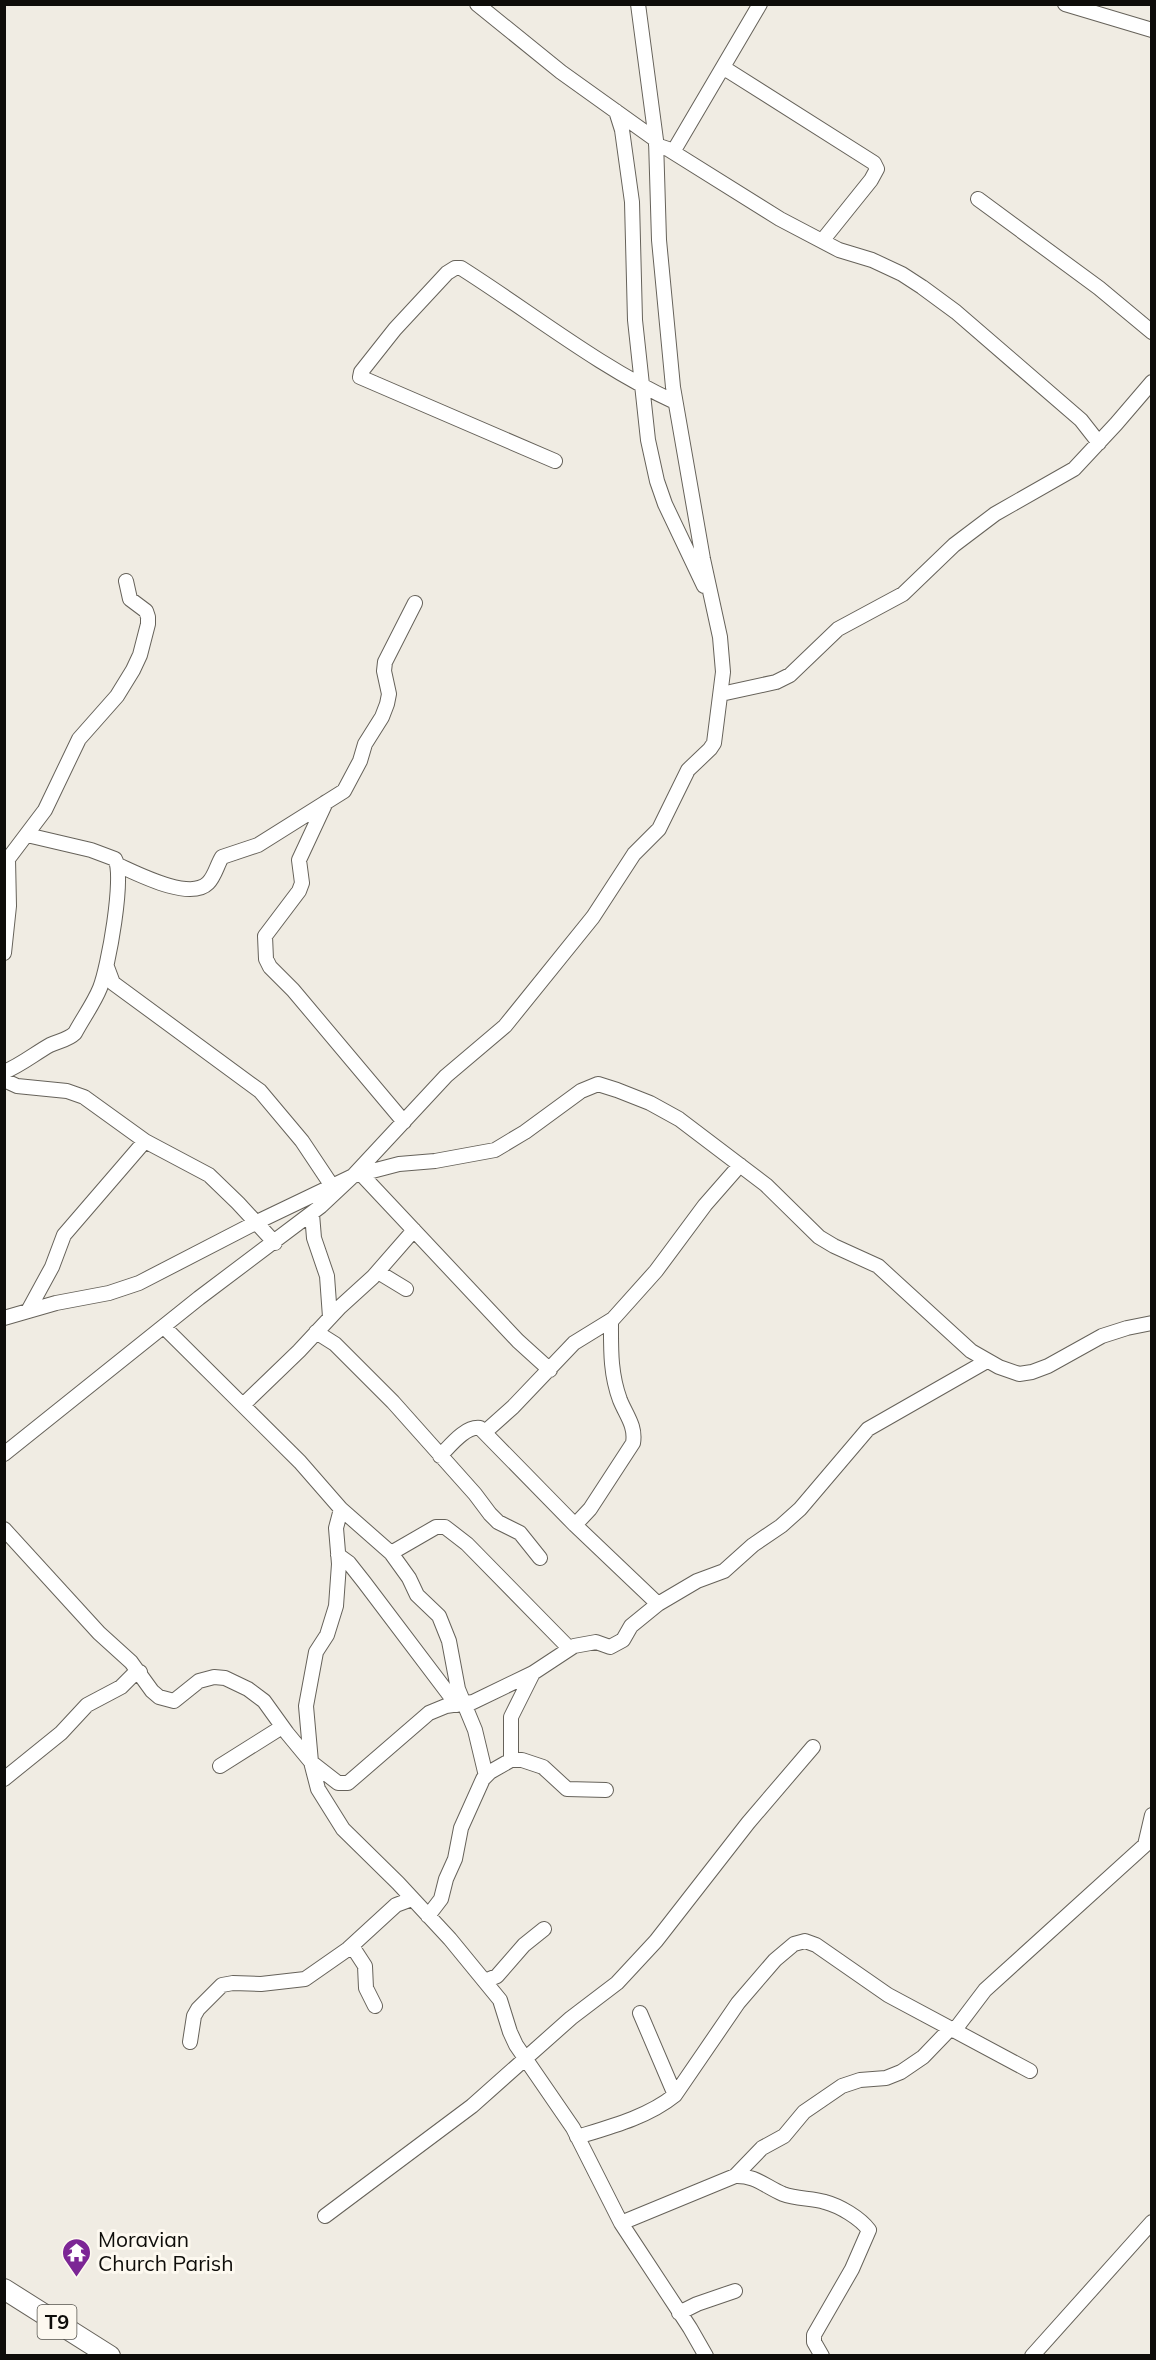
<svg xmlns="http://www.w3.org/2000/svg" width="1156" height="2360" font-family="Mulish,sans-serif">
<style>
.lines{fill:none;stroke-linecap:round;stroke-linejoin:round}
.minor-casing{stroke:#66625a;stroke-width:16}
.highway-casing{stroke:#66625a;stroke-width:22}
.minor{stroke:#fff;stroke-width:14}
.highway{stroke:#fff;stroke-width:20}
.labels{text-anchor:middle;stroke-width:6;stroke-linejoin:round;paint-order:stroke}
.shield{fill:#fdf9f0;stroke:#56544f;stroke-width:1.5}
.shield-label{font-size:20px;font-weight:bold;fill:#0e0d0a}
.poi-label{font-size:21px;fill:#0e0d0a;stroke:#fdf9f0;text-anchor:start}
</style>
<rect width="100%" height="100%" fill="#f0ece3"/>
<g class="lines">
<defs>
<path id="minor" d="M477 4 561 72 656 140
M1065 4 1152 30
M724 68 874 163 877 169 871 180 822 241
M616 111 622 130 632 202 635 320 648 440 657 481 665 504 704 586
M656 145 668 149 780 219 839 250 872 260 902 274 922 287 956 312 1081 420 1099 443
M673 152 760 4
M978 199 1099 288 1152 332
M555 461 360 377 361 372 395 329 447 273 455 268H461C532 313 599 367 675 402
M721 694 776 682 790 675 838 629 903 594 954 545 995 514 1074 469 1116 424 1152 382
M326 802 299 860 302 883 299 891 265 936 266 959 270 967 293 990 404 1122
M118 865C138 874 190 901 208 883 215 876 217 865 222 857L258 845 344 791 360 761 365 744 382 717 387 704 389 694 384 671 385 662 415 603
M4 953 9 906 8 859 45 810 79 739 117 696 133 670 140 655 148 624V617L146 611 130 599 126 581
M107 967 113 983 260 1091 302 1141 332 1186
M4 1072C21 1065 34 1054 50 1045 58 1041 68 1040 75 1033 83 1018 94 1003 100 988 108 969 125 875 115 859L91 850 27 835
M4 1080 17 1086 67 1091 84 1097 145 1141 209 1175 238 1203 275 1243
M362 1175 518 1341 550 1370
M312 1214 314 1238 327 1276 330 1317
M378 1272 406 1289
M28 1311 52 1267 64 1235 145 1141
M4 1318 56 1303 109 1293 139 1283 257 1222 353 1176 399 1164 435 1161 495 1150 525 1132 581 1091 598 1084 617 1090 650 1103 679 1119 766 1185 819 1237 834 1246 878 1266 971 1351 999 1367 1019 1374 1032 1372 1048 1366 1102 1336 1127 1328 1152 1323
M164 1327 300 1462 341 1509 391 1553 409 1578 417 1595 439 1616 449 1641 458 1689 475 1730 486 1776
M316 1332 335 1344 393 1402 475 1494 490 1514 498 1522 520 1533 540 1558
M243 1405 299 1351 340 1307 373 1277 414 1230
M485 1432 513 1407 574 1343 613 1319 656 1271 705 1205 740 1165
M4 1454 199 1298 321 1206 353 1176 446 1076 505 1026 593 917 634 854 659 829 688 770 710 749 714 743 723 672 720 637 703 559 673 387 659 240 656 140 638 4
M440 1456C450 1446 465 1426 480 1428L575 1525 658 1604
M341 1509 336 1528 339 1564 336 1606 327 1635 316 1652 306 1706 311 1762 338 1783H348L429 1713 446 1706 473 1702 533 1673 574 1646 596 1642 610 1647 623 1640 631 1626 658 1604 697 1581 724 1571 753 1545 781 1526 800 1509 868 1429 987 1361
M575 1525 590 1509 633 1443C636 1426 626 1415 620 1400 610 1373 611 1348 611 1321
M4 1529 99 1633 131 1662 152 1691 159 1697 174 1701 199 1681 214 1677 225 1678 248 1689 264 1701 287 1733 311 1762 318 1789 343 1829 398 1883 450 1939 500 2000 510 2032 516 2045 573 2128 621 2223 690 2328 706 2356
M391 1553 436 1527H445L467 1544 569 1648
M338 1555 349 1563 364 1582 457 1705
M511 1760V1717L533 1673
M220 1766 282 1727
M4 1779 61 1733 87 1705 121 1687 134 1674 140 1672
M428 1916 441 1899 446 1879 455 1859 461 1828 483 1779 490 1772 511 1760H522L543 1767 567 1789 606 1790
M352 1946 365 1966 366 1988 375 2006
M485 1981 497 1976 524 1945 544 1929
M640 2013 675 2095
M954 2031 985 1990 1145 1845 1152 1815
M190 2042 194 2016 198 2009 222 1985 233 1983 261 1984 305 1979 348 1949 396 1905 412 1899
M577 2137C610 2127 648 2117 675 2095L738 2003 775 1960 794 1944 805 1941 816 1945 888 1995 1030 2071
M735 2176C755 2175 766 2187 783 2194 796 2199 812 2198 825 2202 840 2206 860 2218 869 2230L852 2269 814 2335V2342L822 2356
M325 2216 472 2106 571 2018 617 1983 656 1941 748 1823 813 1747
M621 2223 735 2176 762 2148 784 2136 804 2112 842 2086 860 2080 886 2078 901 2072 923 2057 950 2029
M679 2313 697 2304 735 2291
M1032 2356 1152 2222"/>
<path id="highway" d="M4 2289 110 2356"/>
</defs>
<!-- minor casing -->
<use href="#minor" class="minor-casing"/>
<!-- highway casing -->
<use href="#highway" class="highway-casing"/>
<!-- minor -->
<use href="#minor" class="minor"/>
<!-- highway -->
<use href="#highway" class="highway"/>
</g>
<!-- icons -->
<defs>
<symbol id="temple-pin" viewBox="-11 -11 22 30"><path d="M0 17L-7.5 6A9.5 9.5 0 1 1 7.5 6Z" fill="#7c2695" stroke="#fdf9f0"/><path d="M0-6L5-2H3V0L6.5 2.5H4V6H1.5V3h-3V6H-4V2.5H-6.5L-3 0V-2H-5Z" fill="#fff"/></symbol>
</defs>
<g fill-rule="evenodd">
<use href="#temple-pin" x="60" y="2236" width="33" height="45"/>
</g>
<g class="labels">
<!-- shield labels -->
<rect class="shield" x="37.5" y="2305" width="39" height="34" rx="4.5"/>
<g class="shield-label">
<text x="57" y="2329">T9</text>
</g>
<!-- poi labels -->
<g class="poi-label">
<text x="98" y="2247">Moravian<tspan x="98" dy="24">Church Parish</tspan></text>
</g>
</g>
<!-- border -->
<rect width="1156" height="2360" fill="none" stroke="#0e0d0a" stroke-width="12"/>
</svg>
